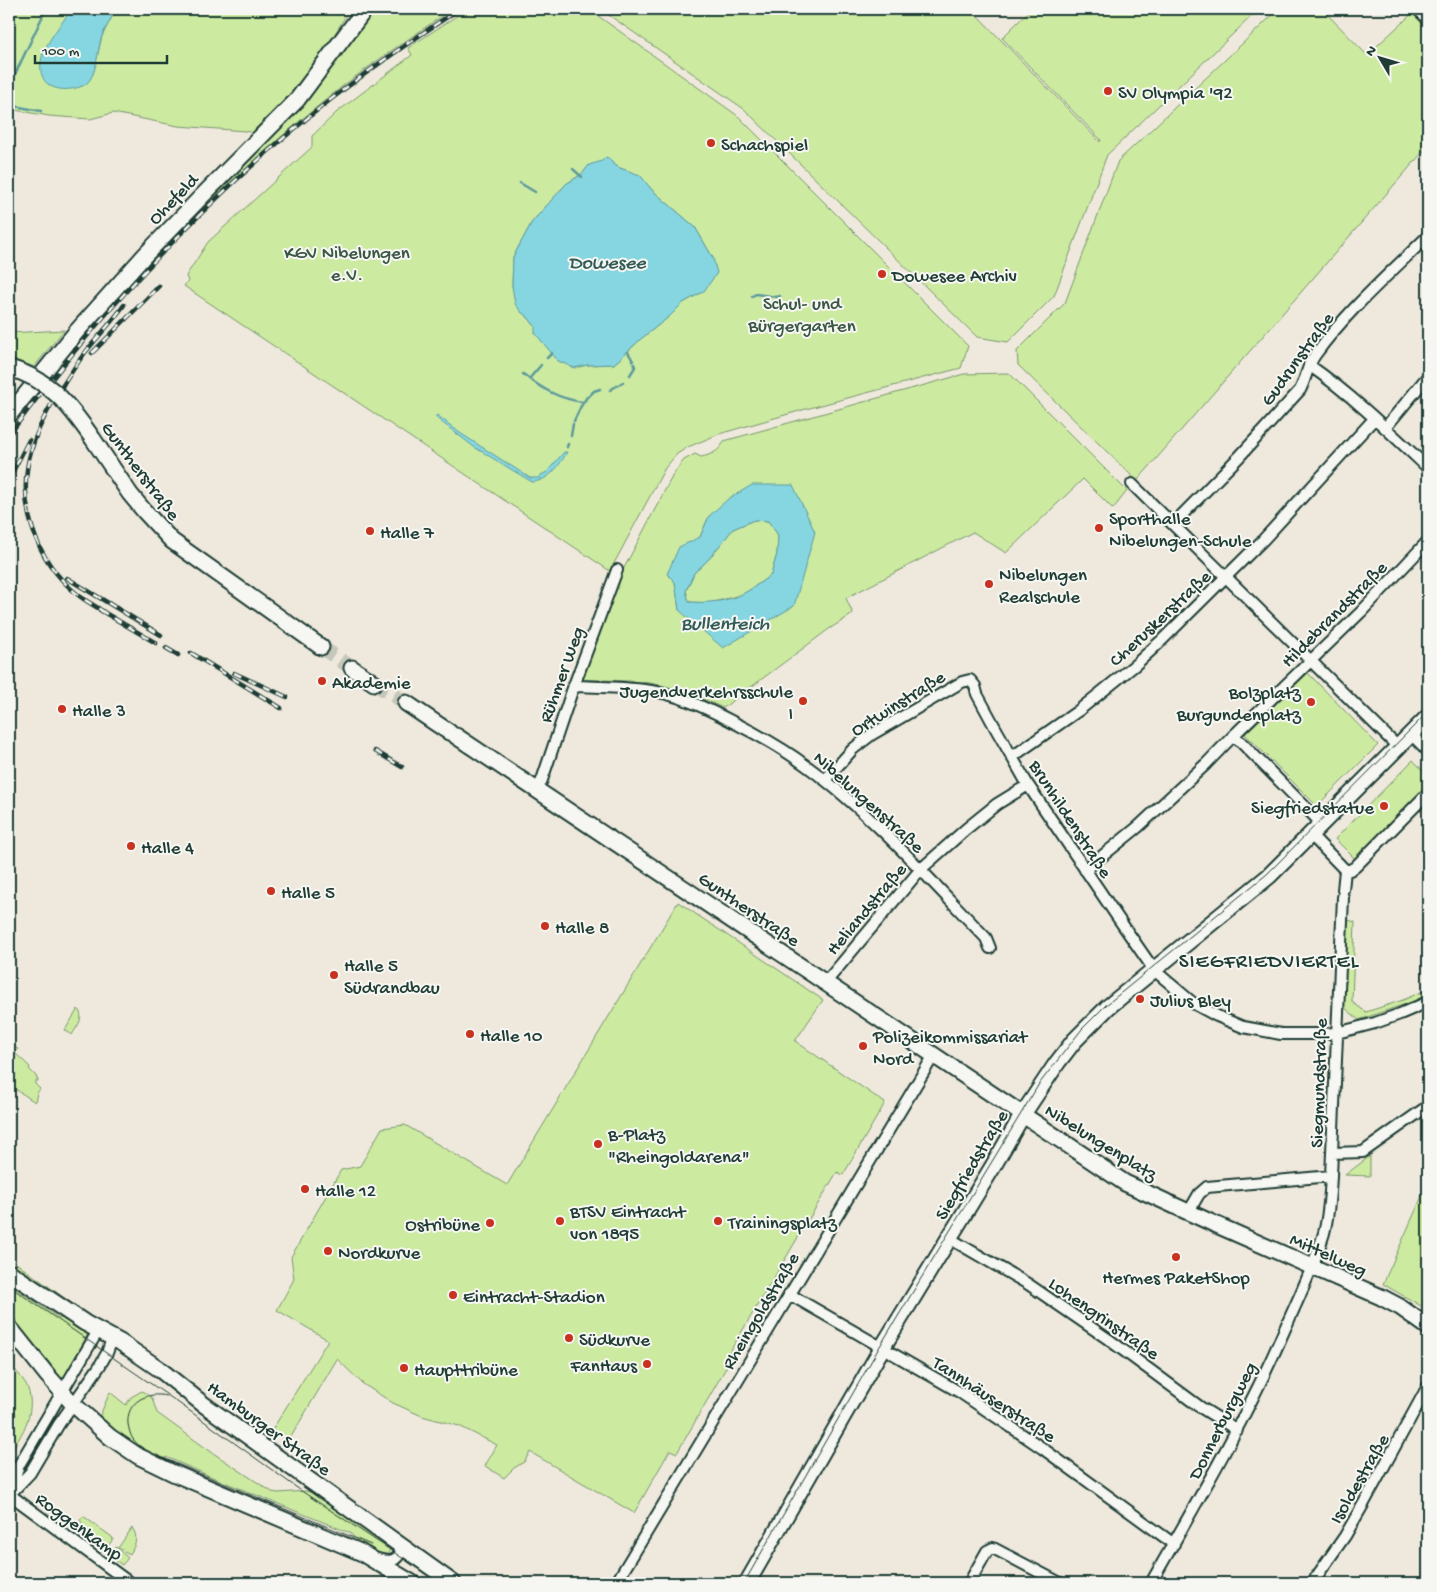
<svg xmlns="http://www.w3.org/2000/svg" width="1437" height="1592" font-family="'Gochi Hand',sans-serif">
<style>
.green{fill:#cdeaa1;stroke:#76946a;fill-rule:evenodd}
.water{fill:#86d6e2;stroke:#5d999c;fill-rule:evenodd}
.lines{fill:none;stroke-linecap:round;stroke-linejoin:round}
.stream{stroke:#5d999c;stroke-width:2.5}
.secondary-tunnel{stroke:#c5c7bb;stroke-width:15;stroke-dasharray:15 8;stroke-linecap:butt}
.street-casing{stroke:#1f3d34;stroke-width:14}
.secondary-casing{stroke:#1f3d34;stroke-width:19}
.street{stroke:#f6f6f2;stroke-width:10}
.secondary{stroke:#f6f6f2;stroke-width:15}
.tram{stroke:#1f3d34;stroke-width:1}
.rail-casing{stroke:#1f3d34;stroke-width:4.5}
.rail{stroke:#f6f6f2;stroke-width:2.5;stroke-dasharray:8;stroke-linecap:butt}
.secondary-bridge-casing{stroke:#1f3d34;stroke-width:19;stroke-linecap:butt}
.secondary-bridge{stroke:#f6f6f2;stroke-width:15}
.poi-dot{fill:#c8321e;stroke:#f6f6f2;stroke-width:2}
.labels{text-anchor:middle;stroke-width:4;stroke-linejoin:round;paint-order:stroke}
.poi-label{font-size:19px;fill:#1f3d34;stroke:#f6f6f2;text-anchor:start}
.street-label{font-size:19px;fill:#1f3d34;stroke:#f6f6f2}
.park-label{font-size:19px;fill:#395744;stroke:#f6f6f2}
.water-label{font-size:20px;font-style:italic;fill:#345c57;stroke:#f6f6f2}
.quarter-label{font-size:21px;letter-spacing:1px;fill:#1f3d34;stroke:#f6f6f2}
</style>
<rect width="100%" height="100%" fill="#efe9dd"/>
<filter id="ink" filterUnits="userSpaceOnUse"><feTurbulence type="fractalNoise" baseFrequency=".02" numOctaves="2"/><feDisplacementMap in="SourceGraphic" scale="10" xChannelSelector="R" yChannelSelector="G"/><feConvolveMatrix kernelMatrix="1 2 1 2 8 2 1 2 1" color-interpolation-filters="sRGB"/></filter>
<g filter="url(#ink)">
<!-- green -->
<path class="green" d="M9 9H72L52 38 42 55 93 74 102 36 116 9H350L328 45 299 84 254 133 245 131 178 126 113 113 90 119 49 116 9 109Z
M370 9H452C409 39 364 68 323 102 205 197 102 309 9 429V422L50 370Z
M467 9H588L594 13 738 116 968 346 961 368 806 409 719 434 688 447 677 454 665 468 610 571 184 286 188 281 186 276 208 242 312 147V136L337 112 412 55 408 48ZM610 159 613 164 620 168 640 176 652 190 695 227 713 258 704 291 683 303 670 316 642 338 614 364 587 365 574 368 535 326 526 315 512 286 513 257 532 222 566 184 582 174 589 166Z
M600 9H971L1100 142 1101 140 1002 38 1031 9H1259L1107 155 1054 296 1008 342 977 337 744 109Z
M1279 9H1322L1367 55 1416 10 1428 22V146L1137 481 1018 365 1017 351 1065 303 1118 161Z
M64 330 34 367 9 358V333Z
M1009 373 1127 491 1113 509 1083 479 1006 553 973 532 846 598 853 614 829 629 723 708C705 700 687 691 668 687 640 679 608 681 578 679L624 568 674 473 684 460 695 454 701 457C711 455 720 451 724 441L964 374ZM793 485 794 606 679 610 675 582 700 537 709 516Z
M754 520 768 521 778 535 777 554 771 575 744 594 710 603 689 602 686 591 694 573 707 561 733 529Z
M1308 673 1378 745 1317 806 1245 734Z
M1413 760 1428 776V789L1357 861 1335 839Z
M678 902 823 1000 795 1041 885 1103 843 1175 837 1172 723 1363 727 1366 677 1453 670 1450 634 1513 530 1452 524 1462 514 1468 504 1478 485 1466 497 1445 459 1426 422 1416 393 1403 363 1384 337 1359 288 1442 272 1430 328 1340 277 1310 294 1279 291 1257 341 1170 360 1166 382 1128 405 1125 507 1185Z
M1348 920 1355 922 1352 1002 1366 1012 1403 1000 1428 989V994L1414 1001 1359 1020 1344 1007Z
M78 1009C85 1018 77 1026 72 1035L65 1030Z
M9 1044 18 1049 15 1053 30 1067 29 1069 36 1076 38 1081H35V1084L40 1089 37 1093 35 1102 9 1085Z
M1370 1156V1176L1345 1175Z
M1423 1194 1428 1195V1310L1383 1284Z
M9 1258 77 1307 75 1310 9 1265Z
M9 1284 60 1319 63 1315 86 1331 88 1334 63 1380 9 1313Z
M9 1362C14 1369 21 1376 26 1384 38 1409 23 1434 9 1454Z
M142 1391 152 1398 157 1413 210 1451 272 1492 278 1493 306 1491 321 1495 393 1546 385 1557 356 1542 357 1540 350 1533 219 1480 166 1457 164 1463 155 1459 98 1420 110 1392 126 1405 131 1397Z
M83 1516 112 1537 113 1539 104 1552 76 1532 82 1523 80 1520Z
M132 1528C139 1536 135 1546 130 1554L118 1548Z
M116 1547 128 1558 122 1565 108 1555Z"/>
<!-- water -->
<path class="water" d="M72 9H116C112 18 106 27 102 36 97 50 98 69 89 81 86 85 81 87 76 88 56 93 38 85 41 62 43 45 62 23 72 9Z
M606 157 610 159 613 164 620 168 640 175 652 190 695 227 713 258 717 273 704 291 683 303 670 316 642 338 614 364 587 365 574 368 558 361 535 333V326L526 315 522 313 515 304 512 286 513 257 532 222 566 184 582 174 589 165 602 161Z
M437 415 460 433 530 478H540L539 476 547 472 564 452H567C559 466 549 481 532 482L474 447 444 424 435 417Z
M752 485H793L815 532 794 606 723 648 679 610 675 582 667 574 679 547 700 537 709 516 728 499ZM754 520 768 521 778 535 777 554 771 575C762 581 754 588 744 593 728 602 707 603 689 602L686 591 694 573 707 561 733 529Z"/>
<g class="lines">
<!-- stream -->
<path class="stream" d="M9 87 46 9
M9 105 41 111
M573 169 582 177
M520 183 535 192
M752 296 756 294 777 297 780 296
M628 352 633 361
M547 358 552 353
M523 374C542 389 559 399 583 402
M630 375 635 367 634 364
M529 379 541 365
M610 390 623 382
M589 396 594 391 600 389
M574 421 581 406 587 397
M571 436 573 424
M567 447 568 444"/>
<!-- secondary-tunnel -->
<path class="secondary-tunnel" d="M321 647 352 668
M374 683 406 703"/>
<defs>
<path id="street" d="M1309 365C1352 395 1390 432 1428 468
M1385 428 1428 376
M1132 484 1398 747
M1173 524 1239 457 1300 390C1306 379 1307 366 1315 355 1347 311 1389 274 1428 236
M573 688 579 686C610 688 644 687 674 696 694 702 714 712 733 722 759 735 784 749 808 767 872 814 930 880 986 938L990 948
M1411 734 1428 751
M1234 735 1322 824
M1012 757 1078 711 1135 665 1160 642 1263 540 1374 419
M825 780 853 749 871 735 962 682 970 680 975 686 977 694 996 729 1028 785 1118 918 1154 970 1193 1003 1217 1016 1243 1027 1281 1034H1317L1337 1033 1375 1023 1400 1014 1428 1002
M537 790 542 780 573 688 617 570
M1311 835 1345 870
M1085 870 1138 827 1206 764 1234 735 1361 612 1428 541
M1345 870H1350L1355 867 1428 793
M1343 890 1345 870
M826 982 920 870 966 829 997 804 1028 785
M1332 1153 1363 1152 1428 1106
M1188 1213 1199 1194 1207 1187 1331 1176
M949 1238 1028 1284 1108 1339 1200 1407 1237 1430
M789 1294 961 1393 1042 1448 1174 1544
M10 1491 19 1465 98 1331
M9 1494 130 1583
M9 1495 30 1473 59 1424 99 1367 107 1353 112 1339
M378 1559C393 1563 396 1561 404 1548
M616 1583 934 1055
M969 1583 987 1551 993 1548 1060 1583
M1151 1583C1198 1500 1246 1419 1284 1331 1298 1299 1314 1267 1324 1233 1329 1214 1330 1195 1331 1176L1343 897
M1312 1583 1345 1536 1364 1503 1428 1386"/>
<path id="secondary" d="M1421 9 1428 16
M9 415 77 331 145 255 207 191 297 100 365 9
M93 439 130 494 145 512 172 541 321 647
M352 668 374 683
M406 703 449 732
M456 736 1125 1183 1210 1222 1381 1297 1400 1307 1428 1327
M9 1272 85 1323 120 1342 158 1368 203 1404 453 1583
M9 1327 48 1376 73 1404 110 1437 138 1456 173 1473 360 1552 412 1583
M747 1583 882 1348 992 1168 1023 1114 1057 1063 1074 1041 1108 1007 1269 876 1428 717"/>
</defs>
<!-- street casing -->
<use href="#street" class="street-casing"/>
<!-- secondary casing -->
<use href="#secondary" class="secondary-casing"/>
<!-- street -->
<use href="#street" class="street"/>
<!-- secondary -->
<use href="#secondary" class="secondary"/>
<!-- tram -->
<path class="tram" d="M9 1286 173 1399 300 1490 440 1583
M166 1396C147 1391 126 1402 128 1424 129 1429 130 1435 133 1439 139 1447 147 1451 156 1455L371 1545
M744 1583 880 1346 1039 1084 1082 1029 1106 1005 1267 874 1428 712"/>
<defs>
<path id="rail" d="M92 353 159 286
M9 435C100 312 209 195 330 100 371 68 415 38 459 9
M9 479 29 440
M67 578 161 635
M100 610 156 643
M105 613C96 606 85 601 77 594 35 560 16 502 31 451 40 418 62 386 81 358 95 339 111 324 124 305
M166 648 178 655
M191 653 281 708
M234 673 287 697
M375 751 402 767"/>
</defs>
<!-- rail casing -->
<use href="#rail" class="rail-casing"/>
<!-- rail -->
<use href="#rail" class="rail"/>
<defs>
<path id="secondary-bridge" d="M9 368C50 379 70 406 93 439"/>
</defs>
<!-- secondary-bridge casing -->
<use href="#secondary-bridge" class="secondary-bridge-casing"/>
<!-- secondary-bridge -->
<use href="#secondary-bridge" class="secondary-bridge"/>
</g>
</g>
<!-- markers -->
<g class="poi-dot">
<circle cx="1108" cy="91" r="5"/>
<circle cx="711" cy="143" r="5"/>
<circle cx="882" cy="274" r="5"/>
<circle cx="1099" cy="528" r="5"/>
<circle cx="370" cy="531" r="5"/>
<circle cx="989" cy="584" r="5"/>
<circle cx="322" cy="681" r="5"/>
<circle cx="803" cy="701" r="5"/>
<circle cx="1311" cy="702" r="5"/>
<circle cx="62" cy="709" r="5"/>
<circle cx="1384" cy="806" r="5"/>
<circle cx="131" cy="846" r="5"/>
<circle cx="271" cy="891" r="5"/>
<circle cx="545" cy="926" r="5"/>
<circle cx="334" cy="975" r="5"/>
<circle cx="1140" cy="999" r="5"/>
<circle cx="470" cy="1034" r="5"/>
<circle cx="863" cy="1046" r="5"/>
<circle cx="598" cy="1144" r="5"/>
<circle cx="305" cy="1189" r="5"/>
<circle cx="560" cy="1221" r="5"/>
<circle cx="718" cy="1221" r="5"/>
<circle cx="490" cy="1223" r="5"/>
<circle cx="328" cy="1251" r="5"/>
<circle cx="1176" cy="1257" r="5"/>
<circle cx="453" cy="1295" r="5"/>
<circle cx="569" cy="1338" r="5"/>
<circle cx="647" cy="1364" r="5"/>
<circle cx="404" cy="1368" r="5"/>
</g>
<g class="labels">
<!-- poi labels -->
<g class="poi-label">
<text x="1118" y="98">SV Olympia '92</text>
<text x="721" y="150">Schachspiel</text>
<text x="892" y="281">Dowesee Archiv</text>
<text x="1109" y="524">Sporthalle<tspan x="1109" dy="22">Nibelungen-Schule</tspan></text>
<text x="380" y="538">Halle 7</text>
<text x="999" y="580">Nibelungen<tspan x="999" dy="22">Realschule</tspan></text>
<text x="332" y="688">Akademie</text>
<text x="793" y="697" text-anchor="end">Jugendverkehrsschule<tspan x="793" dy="22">I</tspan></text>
<text x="1301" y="698" text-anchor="end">Bolzplatz<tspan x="1301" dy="22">Burgundenplatz</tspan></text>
<text x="72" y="716">Halle 3</text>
<text x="1374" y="813" text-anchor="end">Siegfriedstatue</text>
<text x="141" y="853">Halle 4</text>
<text x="281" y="898">Halle 5</text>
<text x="555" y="933">Halle 8</text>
<text x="344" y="971">Halle 5<tspan x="344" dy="22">Südrandbau</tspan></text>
<text x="1150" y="1006">Julius Bley</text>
<text x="480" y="1041">Halle 10</text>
<text x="873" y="1042">Polizeikommissariat<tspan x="873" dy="22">Nord</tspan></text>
<text x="608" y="1140">B-Platz<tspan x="608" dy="22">"Rheingoldarena"</tspan></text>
<text x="315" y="1196">Halle 12</text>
<text x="570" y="1217">BTSV Eintracht<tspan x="570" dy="22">von 1895</tspan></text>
<text x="728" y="1228">Trainingsplatz</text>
<text x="480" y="1230" text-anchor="end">Ostribüne</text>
<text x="338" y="1258">Nordkurve</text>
<text x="1176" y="1283" text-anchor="middle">Hermes PaketShop</text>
<text x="463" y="1302">Eintracht-Stadion</text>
<text x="579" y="1345">Südkurve</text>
<text x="637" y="1371" text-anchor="end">FanHaus</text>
<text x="414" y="1375">Haupttribüne</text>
</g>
<!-- street labels -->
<g class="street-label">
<text transform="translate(172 198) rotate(-46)" y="7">Ohefeld</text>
<text transform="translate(1296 358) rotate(-54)" y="7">Gudrunstraße</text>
<text transform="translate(142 470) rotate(53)" y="7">Guntherstraße</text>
<text transform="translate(1333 613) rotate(-45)" y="7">Hildebrandstraße</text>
<text transform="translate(1159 617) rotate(-43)" y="7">Cheruskerstraße</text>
<text transform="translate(560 674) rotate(-70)" y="7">Rühmer Weg</text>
<text transform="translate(897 702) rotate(-32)" y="7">Ortwinstraße</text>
<text transform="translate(870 801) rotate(42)" y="7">Nibelungenstraße</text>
<text transform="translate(1072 818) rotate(57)" y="7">Brunhildenstraße</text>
<text transform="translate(750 908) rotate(34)" y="7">Guntherstraße</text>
<text transform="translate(865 908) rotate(-50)" y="7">Heliandstraße</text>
<text transform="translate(1317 1083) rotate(-88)" y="7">Siegmundstraße</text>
<text transform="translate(1102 1141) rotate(32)" y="7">Nibelungenplatz</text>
<text transform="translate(970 1164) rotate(-59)" y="7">Siegfriedstraße</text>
<text transform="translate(1329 1253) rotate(24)" y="7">Mittelweg</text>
<text transform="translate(759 1310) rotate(-59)" y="7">Rheingoldstraße</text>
<text transform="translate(1105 1317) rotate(35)" y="7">Lohengrinstraße</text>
<text transform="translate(995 1398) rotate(33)" y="7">Tannhäuserstraße</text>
<text transform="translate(1221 1420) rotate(-63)" y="7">Donnerburgweg</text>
<text transform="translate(270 1427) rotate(36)" y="7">Hamburger Straße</text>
<text transform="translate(1358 1478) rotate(-60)" y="7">Isoldestraße</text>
<text transform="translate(80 1525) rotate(36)" y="7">Roggenkamp</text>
</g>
<!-- park labels -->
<g class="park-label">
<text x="347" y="258">KGV Nibelungen<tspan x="347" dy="22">e.V.</tspan></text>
<text x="802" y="309">Schul- und<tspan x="802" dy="22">Bürgergarten</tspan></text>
</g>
<!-- water labels -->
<g class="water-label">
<text x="607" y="268">Dowesee</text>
<text x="725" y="629">Bullenteich</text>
</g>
<!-- quarter labels -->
<g class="quarter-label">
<text x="1269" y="967">SIEGFRIEDVIERTEL</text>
</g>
</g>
<!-- margin -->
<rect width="1437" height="1592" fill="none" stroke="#f6f6f2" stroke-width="30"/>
<rect x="15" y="15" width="1407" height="1562" fill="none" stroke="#1f3d34" stroke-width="2" filter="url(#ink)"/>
<!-- north arrow -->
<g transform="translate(1380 58) rotate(308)" stroke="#f6f6f2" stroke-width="4" paint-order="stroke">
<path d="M0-4L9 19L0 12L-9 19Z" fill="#1f3d34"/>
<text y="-8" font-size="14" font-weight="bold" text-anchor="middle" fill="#1f3d34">N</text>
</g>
<!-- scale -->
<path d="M35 55v8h132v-8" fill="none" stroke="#1f3d34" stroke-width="2.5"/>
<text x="42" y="55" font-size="15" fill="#1f3d34" stroke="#f6f6f2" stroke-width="4" paint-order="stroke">100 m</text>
</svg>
